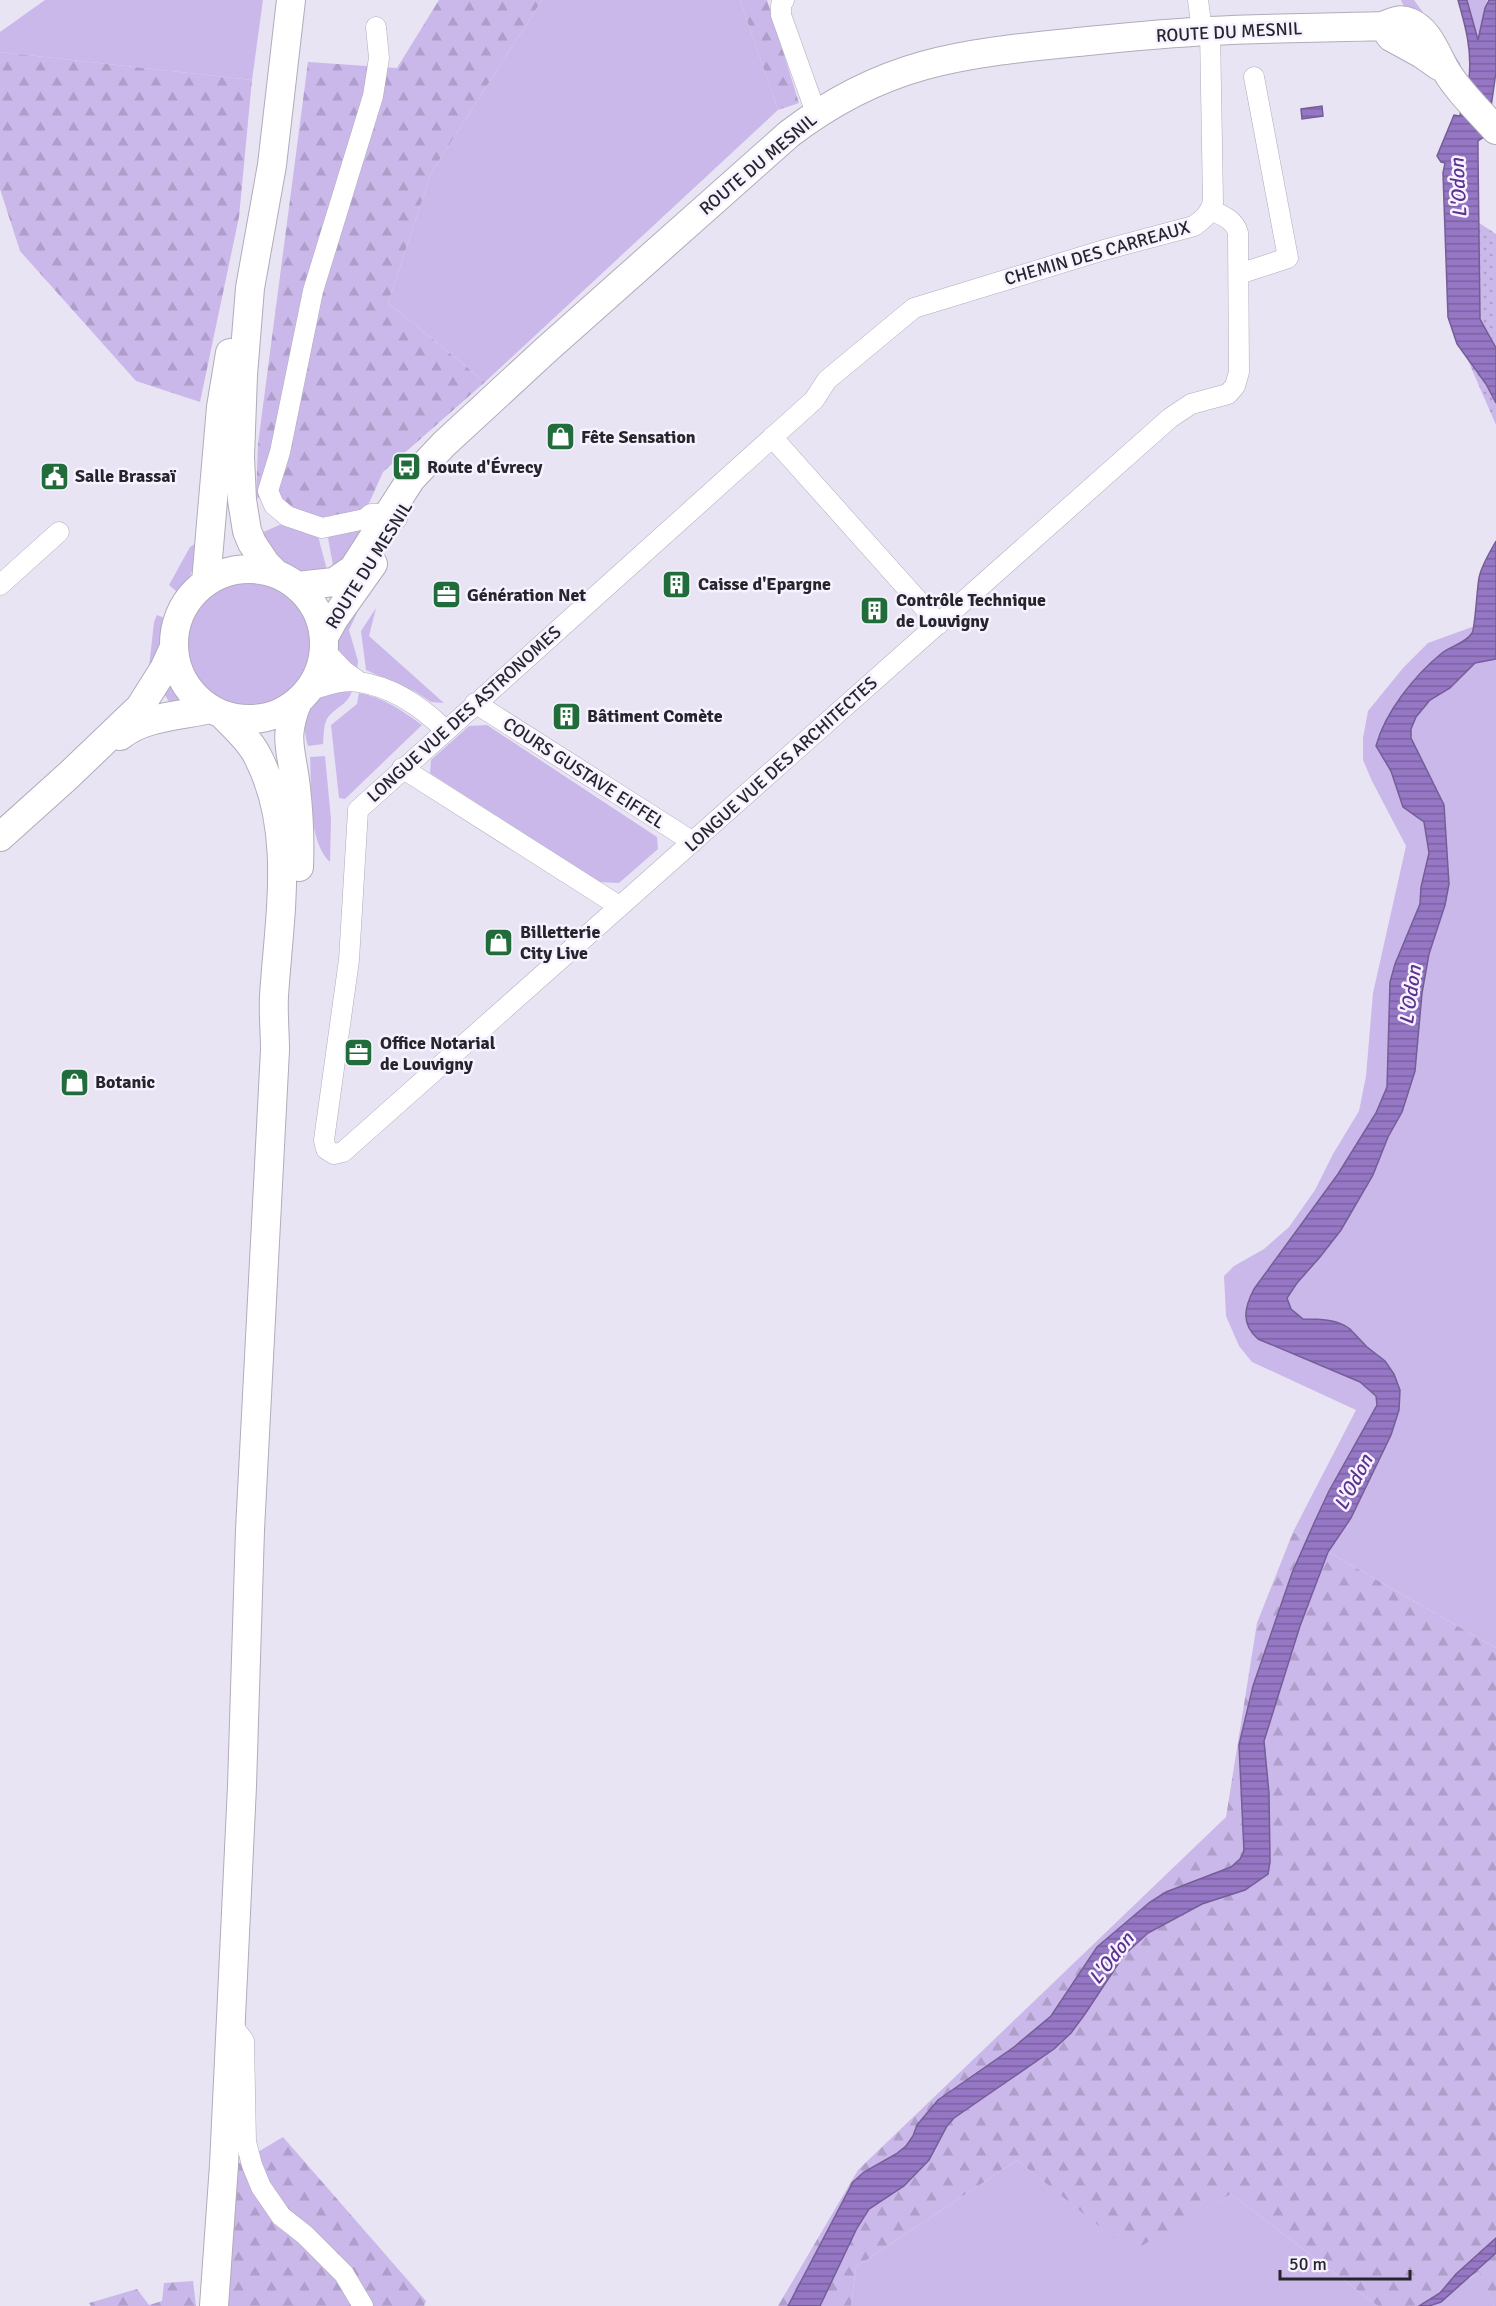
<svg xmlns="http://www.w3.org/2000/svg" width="1496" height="2306" font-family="Signika,sans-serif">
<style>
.green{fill:#cab8ea}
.forest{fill:url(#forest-firs)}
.park{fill:url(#park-dots)}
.water{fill:url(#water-rules);stroke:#755e97;stroke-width:1.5}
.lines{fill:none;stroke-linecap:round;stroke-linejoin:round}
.street-casing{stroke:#b1abbb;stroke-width:21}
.secondary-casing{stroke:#b1abbb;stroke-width:30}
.street{stroke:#fff;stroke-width:20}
.secondary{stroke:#fff;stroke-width:28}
.labels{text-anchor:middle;stroke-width:5;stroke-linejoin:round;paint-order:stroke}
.street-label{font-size:18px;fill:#27252b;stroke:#f6f2ff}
.poi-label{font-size:18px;font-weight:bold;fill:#27252b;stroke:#f6f2ff;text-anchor:start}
.water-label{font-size:20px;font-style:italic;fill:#5c318f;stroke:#f6f2ff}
</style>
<defs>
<pattern id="forest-firs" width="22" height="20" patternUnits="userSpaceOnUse" patternTransform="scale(1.5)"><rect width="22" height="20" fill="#cab8ea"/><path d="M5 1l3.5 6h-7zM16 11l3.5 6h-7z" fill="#ae9ec9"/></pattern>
<pattern id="park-dots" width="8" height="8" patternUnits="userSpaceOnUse" patternTransform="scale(1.5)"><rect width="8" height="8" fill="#cab8ea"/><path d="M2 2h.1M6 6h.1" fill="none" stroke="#ae9ec9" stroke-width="1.8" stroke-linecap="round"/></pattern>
<pattern id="water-rules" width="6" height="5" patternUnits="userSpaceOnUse" patternTransform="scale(1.5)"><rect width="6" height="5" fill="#9677c5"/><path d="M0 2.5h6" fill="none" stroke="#7a61a0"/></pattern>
</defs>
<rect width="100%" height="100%" fill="#e9e4f4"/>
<!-- green -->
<path class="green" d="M45 0H263L252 80 0 52V32Z
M542 0H740L778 110 485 382 388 303 431 173Z
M1401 0H1414L1460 63 1465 79 1405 9Z
M1468 0H1487L1478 41Z
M284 523 317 532 328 574 302 572 284 562 259 536 261 533Z
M371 528 334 571 328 538 331 533Z
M196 543C194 562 194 580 177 592L169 585 190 547Z
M183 644a64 64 0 1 1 128 0a64 64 0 1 1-128 0Z
M376 608 369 636 444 703 431 702 416 692 366 670 361 631Z
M350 610 357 613 349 630 358 661 357 672C352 667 344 661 340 655 331 642 343 622 350 610Z
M157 615 167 619 162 642 149 667 154 622Z
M1483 623 1496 626V1648L1293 1532 1356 1410 1252 1362 1239 1346 1226 1316 1224 1276 1234 1266 1264 1249 1289 1227 1315 1190 1333 1154 1359 1111 1366 1076 1373 993 1406 846 1372 781 1363 760V738L1368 711 1403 668 1428 643Z
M170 682 185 705 173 708 163 692Z
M331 691H352C348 704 338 706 329 716 323 723 324 735 323 744L308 746C300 719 307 705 331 691Z
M359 693C383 697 403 711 422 725L345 799 339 798 331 725 357 704Z
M487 725 657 837 658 849 619 883 599 882 430 773 431 760 469 726Z
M325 756 331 819 330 862C307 841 312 786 310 757Z
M1017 2160 1131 2251 1231 2194 1378 2306H851L856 2267Z
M1480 2272 1494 2306H1420Z"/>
<!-- forest -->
<path class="forest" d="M439 0H542L431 173 388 303 485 382 383 472 366 510 311 521 256 497 258 444 308 62 397 68Z
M740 0H767L799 103 778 110Z
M0 52 252 80 239 217 200 402 136 381 20 251 0 189Z
M1293 1532 1496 1648V2306H1494L1479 2272 1420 2306H1378L1231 2194 1131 2252 1017 2160 856 2267 851 2306H778L858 2170 1226 1817 1257 1623Z
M283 2137 426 2301 424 2306H228L236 2165Z
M193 2281 196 2306H91L89 2303 137 2289 149 2305 162 2301 164 2283Z"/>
<!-- park -->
<path class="park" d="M1470 217 1496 234V425L1460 342Z"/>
<!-- water -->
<path class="water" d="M1458 0H1467L1478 40 1485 8 1489 0H1496V72L1487 135 1478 141V155L1480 319 1496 348V403L1486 384 1457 344 1448 317 1443 173 1445 163 1441 162 1437 156 1454 115 1460 116C1461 103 1468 92 1469 79 1472 50 1466 28 1458 0Z
M1322 106 1323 116 1302 119 1301 109Z
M1496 541V659L1475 663 1450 688 1430 700 1416 717 1411 729V738L1444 805 1449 884 1445 905 1429 954 1422 993 1415 1071 1402 1112 1388 1137 1373 1175 1341 1230 1320 1257 1297 1283 1287 1298 1291 1309 1303 1319C1319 1319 1337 1319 1350 1329L1367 1347 1385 1361 1394 1374 1400 1390 1399 1410 1391 1435 1351 1518 1328 1552 1300 1626 1264 1741 1269 1793 1270 1862 1268 1874 1245 1890 1202 1904 1148 1933 1124 1955 1085 2014 1071 2033 1054 2049 954 2118 947 2126 929 2160 904 2186 869 2209 857 2228 820 2306H788L853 2182 864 2172 896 2154 906 2146 913 2136 917 2125 938 2100 1014 2047 1051 2016 1097 1947 1150 1902 1166 1892 1231 1867 1240 1859 1244 1851 1239 1745 1253 1686 1292 1573 1315 1521 1329 1491 1377 1405 1376 1396 1360 1382 1258 1339C1241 1324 1244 1308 1254 1289L1338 1174 1376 1113 1387 1087 1390 982 1395 964 1420 904 1421 887 1429 853 1424 822 1403 807 1391 771 1376 746C1385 712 1415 675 1442 653 1451 646 1466 643 1472 633 1475 629 1477 588 1479 578 1481 566 1490 552 1496 541Z
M1496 2238V2253L1441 2302 1429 2306H1419L1440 2293 1456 2274Z"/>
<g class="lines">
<defs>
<path id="street" d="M784 0 781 5V15L816 113
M1198 0 1202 31
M376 27 379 58 373 96 313 291 280 452 268 491 274 505 287 516 322 528 365 519 371 514H388L397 519
M1210 31 1213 202C1210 213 1204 219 1194 226L1104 250 914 308 827 380 814 400 358 810 349 960 324 1140 326 1149 334 1154 343 1152 1170 418 1191 404 1228 394 1235 386 1239 372 1238 233C1235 220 1222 215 1211 210
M1239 274 1288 258 1254 77
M772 437 939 624
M0 585 59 532
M324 650 343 670 358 681
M308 691C324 686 342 679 359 682 392 687 422 707 445 730
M475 703 693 842
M402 768 619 906
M232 2025 244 2041 246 2142 252 2165 261 2187 281 2216 304 2234 344 2274 363 2306"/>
<path id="secondary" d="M1383 26 1391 37 1422 54 1439 66
M174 644a75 75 0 1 1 150 0a75 75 0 1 1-150 0Z
M275 573 266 564 252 543 247 531 242 500 240 457 243 375 250 288 272 165 291 0
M206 582 221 407 230 353
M297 586 334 582 353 569 411 479 444 444 547 349 789 134C888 58 969 53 1088 41 1128 37 1169 33 1210 31 1268 28 1325 28 1383 26 1392 22 1400 18 1409 22 1428 29 1436 53 1445 69 1457 90 1480 112 1496 130
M324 637 334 619 373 564
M298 701C282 739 292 750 296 788 299 814 300 840 299 867
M120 736C145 716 180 716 210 709
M0 837 69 775 140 707 164 669 174 647
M214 2306 224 2165 242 1786 250 1530 275 1050C275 1032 273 1014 274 996 279 917 296 831 258 757 250 740 235 728 223 715"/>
</defs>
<!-- street casing -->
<use href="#street" class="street-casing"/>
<!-- secondary casing -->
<use href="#secondary" class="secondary-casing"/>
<!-- street -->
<use href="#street" class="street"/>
<!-- secondary -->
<use href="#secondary" class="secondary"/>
</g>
<!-- icons -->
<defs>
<symbol id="shop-square" viewBox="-11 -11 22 22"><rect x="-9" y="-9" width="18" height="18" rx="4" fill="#206c3b" stroke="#f6f2ff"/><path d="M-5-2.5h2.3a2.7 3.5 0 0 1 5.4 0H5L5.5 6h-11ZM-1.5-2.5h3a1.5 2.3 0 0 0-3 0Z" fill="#fff"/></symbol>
<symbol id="bus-square" viewBox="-11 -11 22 22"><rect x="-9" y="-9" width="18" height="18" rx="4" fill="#206c3b" stroke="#f6f2ff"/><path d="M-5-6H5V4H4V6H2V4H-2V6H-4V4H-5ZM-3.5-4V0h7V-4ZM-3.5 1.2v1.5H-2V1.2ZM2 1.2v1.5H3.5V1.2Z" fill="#fff"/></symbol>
<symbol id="civic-square" viewBox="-11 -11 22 22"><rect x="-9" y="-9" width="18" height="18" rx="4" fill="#206c3b" stroke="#f6f2ff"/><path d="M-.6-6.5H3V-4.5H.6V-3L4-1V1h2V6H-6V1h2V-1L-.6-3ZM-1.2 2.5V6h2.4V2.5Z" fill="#fff"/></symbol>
<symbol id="building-square" viewBox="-11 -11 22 22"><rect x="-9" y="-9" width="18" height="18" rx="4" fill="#206c3b" stroke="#f6f2ff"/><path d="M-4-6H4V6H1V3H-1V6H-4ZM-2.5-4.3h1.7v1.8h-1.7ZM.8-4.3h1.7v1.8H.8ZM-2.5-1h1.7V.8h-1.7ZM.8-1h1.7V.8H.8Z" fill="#fff"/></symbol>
<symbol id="office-square" viewBox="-11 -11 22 22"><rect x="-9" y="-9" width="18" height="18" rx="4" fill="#206c3b" stroke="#f6f2ff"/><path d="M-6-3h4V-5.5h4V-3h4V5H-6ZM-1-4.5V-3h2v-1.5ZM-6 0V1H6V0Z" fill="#fff"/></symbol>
</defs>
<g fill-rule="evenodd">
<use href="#shop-square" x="544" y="420" width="33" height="33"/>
<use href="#bus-square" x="390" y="450" width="33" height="33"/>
<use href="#civic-square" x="38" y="460" width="33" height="33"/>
<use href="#building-square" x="660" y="568" width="33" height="33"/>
<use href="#office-square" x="430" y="578" width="33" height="33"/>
<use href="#building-square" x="858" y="594" width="33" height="33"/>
<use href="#building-square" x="550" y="700" width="33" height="33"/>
<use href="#shop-square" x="482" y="926" width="33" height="33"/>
<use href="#office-square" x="342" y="1036" width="33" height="33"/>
<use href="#shop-square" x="58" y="1066" width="33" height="33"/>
</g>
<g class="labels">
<!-- street labels -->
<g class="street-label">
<text transform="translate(1229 32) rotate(-3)" y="6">ROUTE DU MESNIL</text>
<text transform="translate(758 164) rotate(-40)" y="6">ROUTE DU MESNIL</text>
<text transform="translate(1097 253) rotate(-16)" y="6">CHEMIN DES CARREAUX</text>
<text transform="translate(369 565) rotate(-58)" y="6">ROUTE DU MESNIL</text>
<text transform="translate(464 714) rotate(-42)" y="6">LONGUE VUE DES ASTRONOMES</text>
<text transform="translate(781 764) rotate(-42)" y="6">LONGUE VUE DES ARCHITECTES</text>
<text transform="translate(584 773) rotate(33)" y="6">COURS GUSTAVE EIFFEL</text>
</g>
<!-- poi labels -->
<g class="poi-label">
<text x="581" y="443">Fête Sensation</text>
<text x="427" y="473">Route d'Évrecy</text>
<text x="75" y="482">Salle Brassaï</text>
<text x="698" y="590">Caisse d'Epargne</text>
<text x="467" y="601">Génération Net</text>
<text x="896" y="606">Contrôle Technique<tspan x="896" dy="21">de Louvigny</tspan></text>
<text x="587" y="722">Bâtiment Comète</text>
<text x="520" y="938">Billetterie<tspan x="520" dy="21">City Live</tspan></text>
<text x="380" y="1049">Office Notarial<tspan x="380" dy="21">de Louvigny</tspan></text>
<text x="95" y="1088">Botanic</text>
</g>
<!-- water labels -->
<g class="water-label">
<text transform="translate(1458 188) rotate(-93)" y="7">L'Odon</text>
<text transform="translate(1410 995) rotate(-82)" y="7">L'Odon</text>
<text transform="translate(1353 1482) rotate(-62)" y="7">L'Odon</text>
<text transform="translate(1111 1958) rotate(-52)" y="7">L'Odon</text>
</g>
</g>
<!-- scale -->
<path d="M1280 2270v9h130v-9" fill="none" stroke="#27252b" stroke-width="3"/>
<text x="1289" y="2270" font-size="18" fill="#27252b" stroke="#f6f2ff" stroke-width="4.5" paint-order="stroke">50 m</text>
</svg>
